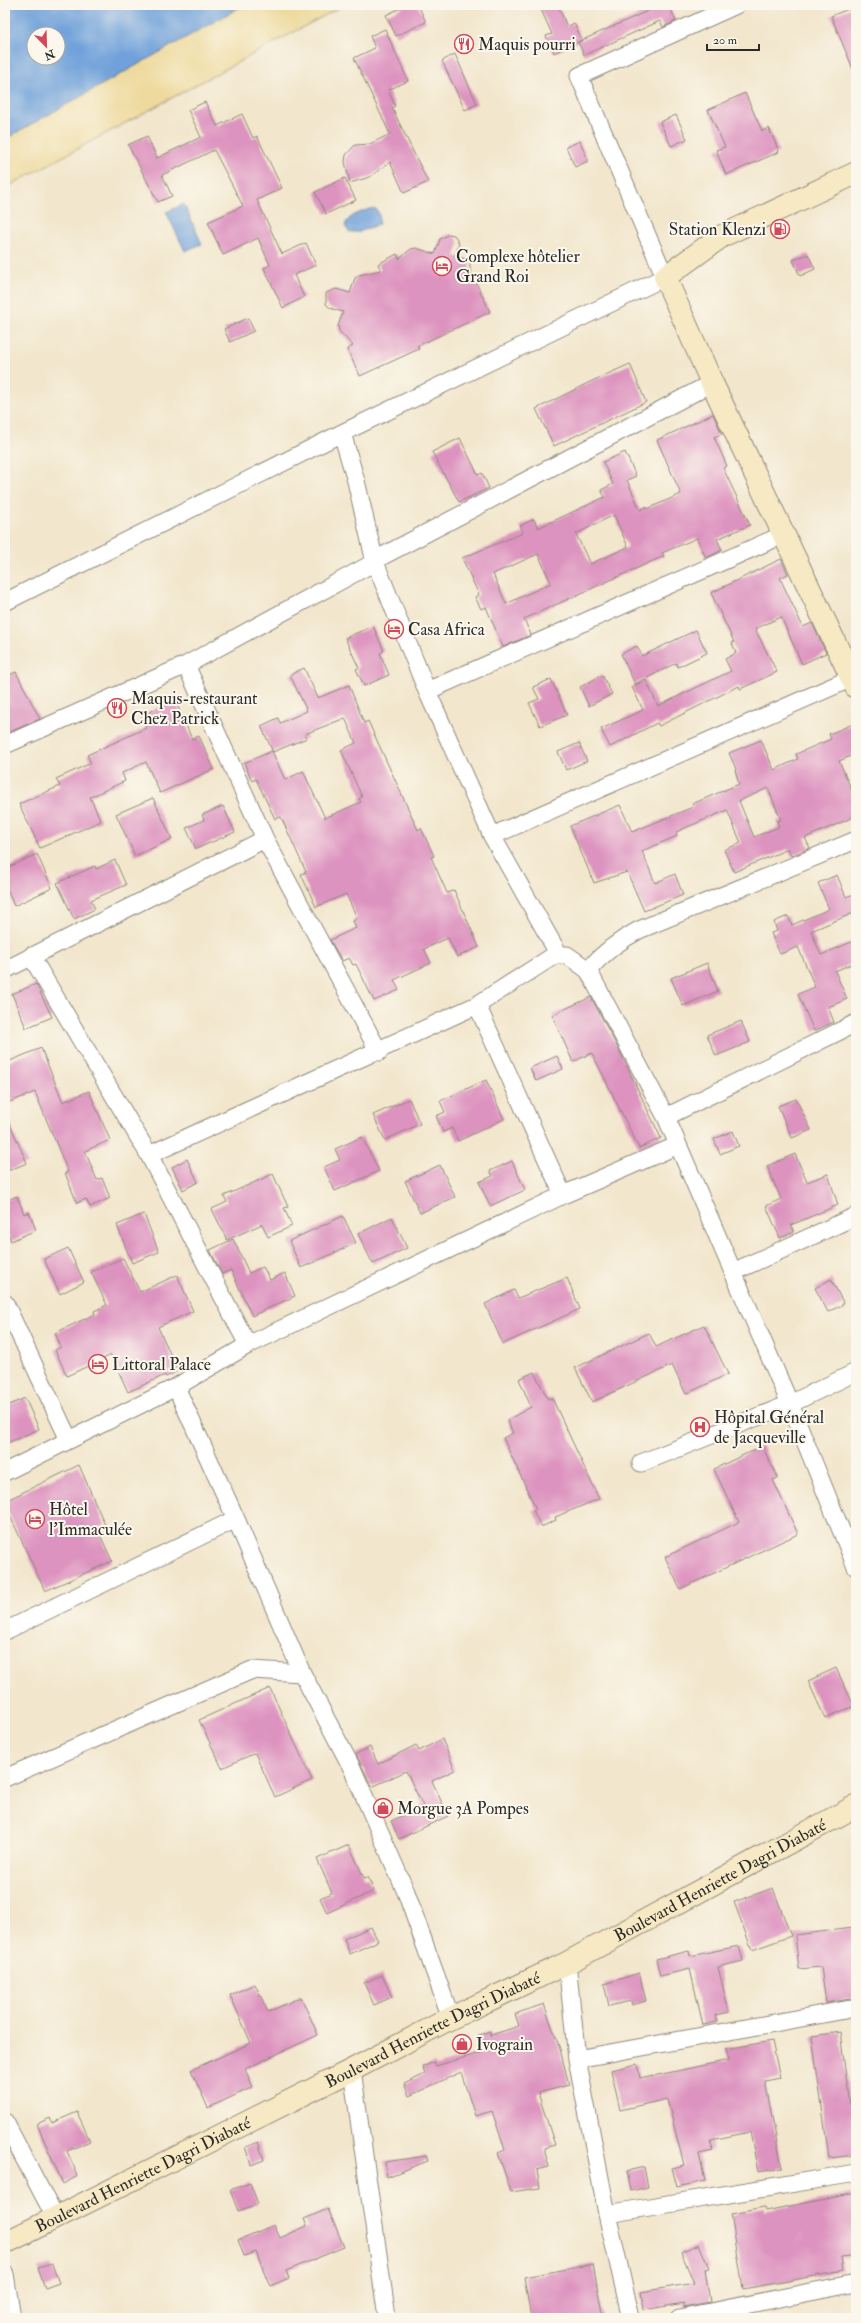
<svg xmlns="http://www.w3.org/2000/svg" width="861" height="2323" font-family="'IM FELL Double Pica',serif">
<style>
.sand{fill:#eeda9e;stroke:#8c8264}
.water{fill:#6fa1da;stroke:#4d6682;fill-rule:evenodd}
.building{fill:#dd93bf;fill-rule:evenodd}
.lines{fill:none;stroke-linecap:round;stroke-linejoin:round}
.street-casing{stroke:#8e887c;stroke-width:19}
.secondary-casing{stroke:#8e887c;stroke-width:24}
.street{stroke:#fff;stroke-width:17}
.secondary{stroke:#f7e9c3;stroke-width:22}
.labels{text-anchor:middle;stroke-width:4;stroke-linejoin:round;paint-order:stroke}
.poi-label{font-size:17px;fill:#2b2b2b;stroke:#fbf7ec;text-anchor:start}
.street-label{font-size:17px;fill:#2b2b2b;stroke:#fbf7ec}
</style>
<rect width="100%" height="100%" fill="#fbf7ec"/>
<filter id="ink" filterUnits="userSpaceOnUse"><feTurbulence type="fractalNoise" baseFrequency=".025" numOctaves="2"/><feDisplacementMap in="SourceGraphic" scale="8" xChannelSelector="R" yChannelSelector="G"/><feConvolveMatrix kernelMatrix="1 2 1 2 8 2 1 2 1" color-interpolation-filters="sRGB"/></filter>
<filter id="wash" filterUnits="userSpaceOnUse"><feTurbulence type="fractalNoise" baseFrequency=".012" numOctaves="4" result="noise"/><feDisplacementMap in="SourceGraphic" scale="16" xChannelSelector="R" yChannelSelector="G"/><feGaussianBlur stdDeviation="0.9" result="paint"/><feColorMatrix in="noise" values="0 0 0 0 0 0 0 0 0 0 0 0 0 0 0 0 0 1.4 0 .05"/><feComposite in="paint" operator="in"/></filter>
<g filter="url(#wash)">
<rect width="100%" height="100%" fill="#f2e6cc"/>
<!-- sand -->
<path class="sand" d="M244 5H344L5 188V139Z"/>
<!-- water -->
<path class="water" d="M5 5H244L5 139ZM34 34H58V58H34Z
M184 204 202 244 185 251 166 212Z
M370 209H376C380 214 380 218 379 224L359 232H349L345 226C347 216 361 212 370 209Z"/>
<g id="blocks">
<!-- building -->
<path class="building" d="M407 5H418L426 22 396 36 386 15Z
M539 5H558L567 27 574 23 582 40 554 53 546 36 552 34Z
M661 5H669L676 21 663 27 660 21 584 55 578 42Z
M856 6V76L831 16Z
M385 29 408 81 388 90 395 106 392 108 428 182 404 193 390 162 370 177 350 183 345 162 346 155 355 145 370 144 390 134 354 58 375 48 370 36Z
M455 54 477 104 465 110 442 61Z
M745 93 762 131 769 128 779 152 726 175 716 150 725 147 708 110Z
M205 102 217 126 242 114 253 138 257 136 282 188 257 200 282 254 306 243 316 265 294 275 304 297 283 308 264 268 270 265 258 238 223 255 208 222 243 206 214 150 162 175 172 196 158 202 128 145 147 136 157 158 201 137 188 110Z
M676 115 687 139 671 146 660 122Z
M580 141 588 161 575 167 566 147Z
M345 178 356 200 326 214 315 192Z
M449 234 454 235 457 239 459 244 455 256 466 259 470 263V270L490 312 417 346 419 349 360 376 347 349 353 346 339 331 338 326 343 312 330 308 326 304V293L336 289 350 293 355 278 359 275 381 270 378 264 397 254 399 259 411 249 416 248 435 254 440 239Z
M808 254 815 269 800 276 793 260Z
M248 318 254 331 230 342 224 329Z
M630 364 646 402 554 446 536 409 592 381Z
M713 414 722 434 714 437 727 466 723 468 750 525 717 539 722 550 706 558 697 538 662 553 664 556 524 619 531 635 503 647 486 607 481 609 475 597 479 595 462 558 523 533 520 526 534 519 538 528 605 497 601 490 613 484 603 462 625 452 636 476 627 480 640 510 646 507 647 509 681 494 657 440ZM614 515 628 547 590 564 576 534ZM538 554 551 583 506 604 493 574Z
M460 438 478 475 482 473 489 488 459 502 432 452Z
M781 559 788 574 780 578 803 627 812 623 826 653 802 664 781 617 755 629 777 672 740 689 739 686 659 726 657 723 610 747 601 729 643 710 632 687 646 680 658 706 731 671 725 659 736 653 732 643 734 642 711 593Z
M373 626 384 651 380 653 389 675 364 686 356 669 359 668 345 638Z
M696 630 707 653 678 667 676 663 635 684 621 654 637 646 642 656Z
M304 668 318 698 349 685 364 723 368 721 418 830 421 828 434 856 431 857 447 893 454 890 479 947 457 957 448 938 424 949 431 963 394 980 399 990 374 1001 356 964 353 965 349 958 342 961 330 940 356 928 353 921 357 918 346 894 316 907 301 874 306 872 281 817 275 819 256 779 252 781 244 763 272 751 285 780 303 771 325 818 361 802 359 799 362 797 341 750 356 743 345 718 305 734 307 738 273 752 261 726 278 718 280 723 307 711 290 675Z
M16 672 40 719 5 734V677Z
M602 675 612 694 589 706 580 687Z
M551 679 567 715 540 726 529 703 539 699 533 687Z
M175 700 192 739 199 736 214 769 160 793 146 762 122 773 125 781 90 797 101 821 40 848 19 804 60 786 56 779 91 763 87 755 146 728 141 716Z
M853 724 856 732V754L839 761 853 793 856 792V816L805 838 810 848 791 856 788 849 734 872 724 850 741 843 727 810 676 832 677 836 642 851 655 883 675 874 683 895 644 911 627 872 594 883 570 826 620 805 632 832 693 807 692 804 739 784 735 770 736 769 729 753 761 740 774 770 798 759 796 754 831 739 829 734ZM768 788 781 820 777 821 779 827 754 837 739 801Z
M579 743 587 761 566 770 558 752Z
M153 798 172 839 135 856 116 814Z
M223 806 235 832 196 849 186 828 204 820 202 815Z
M37 854 52 888 14 906 5 884V869Z
M115 860 126 885 91 900 95 909 74 919 57 883 95 866 96 869Z
M837 875 846 897 856 893V912L811 931 821 955 856 940V962L835 971 847 999 828 1007 834 1022 814 1031 798 994 815 987 798 947 780 954 771 933 777 931 774 922 788 916 792 925 829 909 818 883Z
M707 963 718 991 683 1006 671 978Z
M36 984 52 1017 26 1028 12 994Z
M591 997 621 1054 661 1138 639 1148 592 1053 573 1062 552 1015Z
M741 1021 750 1042 716 1056 707 1035Z
M41 1048 63 1102 89 1091 110 1140 85 1151 97 1180 102 1178 110 1198 90 1207 86 1199 77 1203 65 1173 68 1172 35 1092 5 1104V1063Z
M557 1056 563 1069 536 1081 530 1068Z
M486 1080 504 1119 458 1141 452 1128 443 1132 436 1116 445 1112 440 1101Z
M409 1099 420 1124 385 1140 373 1115Z
M796 1099 811 1130 792 1138 778 1106Z
M5 1113 27 1163 5 1172Z
M733 1131 739 1146 720 1154 714 1139Z
M362 1137 379 1171 335 1191 324 1167 340 1160 335 1149Z
M795 1154 807 1182 828 1174 838 1205 791 1225 794 1232 780 1238 766 1206 781 1199 767 1166Z
M187 1159 198 1182 183 1190 172 1167Z
M512 1161 525 1190 490 1206 479 1182 493 1176 490 1171Z
M440 1165 455 1197 420 1213 405 1181Z
M273 1174 288 1207 284 1208 292 1226 268 1237 262 1224 227 1240 212 1209 227 1202 224 1196Z
M17 1196 24 1214 29 1212 36 1230 11 1241 5 1228V1201Z
M144 1214 159 1252 132 1263 117 1225Z
M343 1216 356 1243 301 1268 289 1241Z
M392 1217 407 1248 373 1264 358 1234Z
M233 1239 249 1273 263 1267 270 1280 285 1273 295 1296 252 1316 231 1270 222 1274 210 1250Z
M68 1248 84 1282 60 1294 44 1259Z
M123 1258 140 1292 177 1275 193 1311 158 1327 178 1371 166 1377 165 1375 128 1392 111 1355 67 1376 55 1350 61 1347 55 1333 95 1314 94 1311 107 1305 91 1272Z
M567 1278 580 1309 503 1344 485 1304 514 1290 518 1298Z
M831 1279 844 1304 828 1312 815 1288Z
M704 1325 728 1374 686 1394 672 1365 592 1402 575 1368 649 1333 656 1347Z
M534 1372 548 1399 552 1398 599 1499 555 1517 556 1520 541 1527 533 1510 536 1509 503 1438 513 1433 507 1420 531 1407 519 1379Z
M25 1398 39 1429 5 1444V1407Z
M762 1446 778 1478 773 1480 798 1534 680 1589 665 1557 739 1522 714 1469Z
M79 1465 105 1525 97 1528 112 1561 45 1591 5 1505V1501Z
M836 1668 854 1706 825 1718 808 1681Z
M270 1688 312 1780 275 1797 255 1753 222 1768 199 1720Z
M442 1739 455 1770 432 1781 448 1816 399 1839 391 1821 423 1806 406 1771 372 1787 356 1754 370 1747 378 1764 416 1745 419 1751Z
M349 1845 364 1878 368 1877 374 1891 327 1913 320 1898 332 1893 317 1859Z
M773 1888 791 1936 752 1950 734 1902Z
M371 1927 378 1941 350 1954 344 1939Z
M852 1928 856 1967V1998L826 2003 821 1967 799 1969 795 1935Z
M739 1946 743 1961 718 1967 729 2012 715 2015 717 2022 703 2025 690 1969 660 1976 656 1959 689 1951 690 1956Z
M639 1973 646 2001 632 2005 631 2001 609 2006 604 1984Z
M382 1975 392 1997 374 2005 364 1983Z
M255 1984 268 2012 301 1997 318 2035 245 2069 253 2087 208 2108 191 2070 251 2043 230 1995Z
M544 2004 560 2049 569 2085 538 2093 555 2145 544 2148 549 2167 537 2170 540 2188 511 2192 498 2153 505 2150 492 2111 475 2116 461 2072 409 2096 404 2084 425 2074 422 2067 434 2062 436 2066 483 2052 477 2036 490 2031 491 2035 519 2026 515 2014Z
M840 2032 850 2105 856 2104V2155L829 2158 812 2036Z
M772 2041 780 2078 765 2081 782 2168 758 2172 750 2132 711 2140 713 2151 699 2154 705 2181 677 2187 672 2168 684 2165 667 2099 620 2110 611 2070 637 2064 640 2078 653 2075V2076L729 2060 726 2049Z
M77 2112 90 2141 67 2151 78 2176 63 2184 37 2124 50 2118 52 2123Z
M258 2142 264 2160 251 2165 245 2147Z
M426 2156 428 2161 387 2177 385 2162Z
M644 2167 648 2187 631 2191 627 2171Z
M250 2183 258 2204 238 2211 230 2190Z
M856 2193V2256L841 2258 843 2271 743 2289 731 2214 764 2208 765 2211Z
M328 2209 344 2247 286 2271 289 2278 270 2286 256 2252 244 2256 238 2240 274 2225 280 2238 307 2226 304 2219Z
M699 2244 709 2268 705 2269 710 2302 684 2307V2303L644 2310 641 2292 694 2283 681 2252Z
M52 2264 59 2283 45 2288 38 2268Z
M593 2264 603 2318H531L524 2277Z"/>
</g>
</g>
<g filter="url(#ink)">
<use href="#blocks" fill-opacity="0" stroke="#8e887c" stroke-width="1"/>
<g class="lines">
<defs>
<path id="street" d="M342 433 356 481 375 562 427 691 492 836 558 953
M375 560 712 383
M5 602 342 433 665 277 579 76 736 5
M186 665 265 839 379 1052
M427 691 785 534
M5 745 186 665 375 562
M492 836 852 678
M558 953 555 955H567L588 970 666 1117 790 1404 856 1567
M31 956 149 1155 248 1345
M5 970 265 839
M588 970C603 953 618 941 639 930L856 840
M477 1005 563 1195
M666 1117 856 1023
M149 1155 477 1005 558 953
M733 1272 856 1216
M5 1303 69 1440
M176 1387 236 1519 302 1673 352 1768 406 1892 451 2018
M641 1463 790 1404 856 1372
M5 1472 176 1387 248 1345 563 1195 676 1146
M5 1631 236 1519
M5 1778 252 1670 302 1673
M567 1963 577 2059 607 2214 631 2318
M577 2059 856 2008
M352 2070 387 2318
M5 2122 55 2217
M607 2214 856 2173
M5 2274 12 2318
M680 2318 856 2283"/>
<g id="secondary">
<path d="M856 173 722 236 665 277 712 383 856 687"/>
<path id="s1" d="M5 2243 352 2070 451 2018 567 1963 856 1806"/>
</g>
</defs>
<!-- street casing -->
<use href="#street" class="street-casing"/>
<!-- secondary casing -->
<use href="#secondary" class="secondary-casing"/>
<!-- street -->
<use href="#street" class="street"/>
<!-- secondary -->
<use href="#secondary" class="secondary"/>
</g>
</g>
<!-- icons -->
<defs>
<symbol id="restaurant-ring" viewBox="-11 -11 22 22"><circle r="9.5" fill="#fbf7ec" stroke="#d1495b" stroke-width="1.5"/><path d="M-5-6h1v4h1v-4h1v4h1v-4h1v5L-1.5 .5V6h-2V.5L-5-1ZM5-6V6H3V1.5H1.5Q1.5-4 5-6Z" fill="#d1495b"/></symbol>
<symbol id="fuel-ring" viewBox="-11 -11 22 22"><circle r="9.5" fill="#fbf7ec" stroke="#d1495b" stroke-width="1.5"/><path d="M-5.5-6h7V0h2V4h1.3V-2.5L3-4.5l.8-.8L6-3V5H2.5V1h-1V6h-7ZM-4.2-4.7v3.2H.2V-4.7Z" fill="#d1495b"/></symbol>
<symbol id="hotel-ring" viewBox="-11 -11 22 22"><circle r="9.5" fill="#fbf7ec" stroke="#d1495b" stroke-width="1.5"/><path d="M-6-4.5h1.5V1H6V5H4.5V3h-9V5H-6ZM-4 0a1.8 1.8 0 1 1 3.6 0ZM.5 0V-2.5h3Q6-2.5 6 0Z" fill="#d1495b"/></symbol>
<symbol id="hospital-ring" viewBox="-11 -11 22 22"><circle r="9.5" fill="#fbf7ec" stroke="#d1495b" stroke-width="1.5"/><path d="M-5-5h3v3.5h4V-5h3V5h-3V1.5h-4V5h-3Z" fill="#d1495b"/></symbol>
<symbol id="shop-ring" viewBox="-11 -11 22 22"><circle r="9.5" fill="#fbf7ec" stroke="#d1495b" stroke-width="1.5"/><path d="M-5-2.5h2.3a2.7 3.5 0 0 1 5.4 0H5L5.5 6h-11ZM-1.5-2.5h3a1.5 2.3 0 0 0-3 0Z" fill="#d1495b"/></symbol>
</defs>
<g fill-rule="evenodd">
<use href="#restaurant-ring" x="453" y="33" width="22" height="22"/>
<use href="#fuel-ring" x="769" y="218" width="22" height="22"/>
<use href="#hotel-ring" x="431" y="255" width="22" height="22"/>
<use href="#hotel-ring" x="383" y="618" width="22" height="22"/>
<use href="#restaurant-ring" x="106" y="697" width="22" height="22"/>
<use href="#hotel-ring" x="87" y="1353" width="22" height="22"/>
<use href="#hospital-ring" x="689" y="1416" width="22" height="22"/>
<use href="#hotel-ring" x="24" y="1508" width="22" height="22"/>
<use href="#shop-ring" x="372" y="1797" width="22" height="22"/>
<use href="#shop-ring" x="451" y="2033" width="22" height="22"/>
</g>
<g class="labels">
<!-- poi labels -->
<g class="poi-label">
<text x="478" y="50">Maquis pourri</text>
<text x="766" y="235" text-anchor="end">Station Klenzi</text>
<text x="456" y="262">Complexe hôtelier<tspan x="456" dy="20">Grand Roi</tspan></text>
<text x="408" y="635">Casa Africa</text>
<text x="131" y="704">Maquis-restaurant<tspan x="131" dy="20">Chez Patrick</tspan></text>
<text x="112" y="1370">Littoral Palace</text>
<text x="714" y="1423">Hôpital Général<tspan x="714" dy="20">de Jacqueville</tspan></text>
<text x="49" y="1515">Hôtel<tspan x="49" dy="20">l'Immaculée</tspan></text>
<text x="397" y="1814">Morgue 3A Pompes</text>
<text x="476" y="2050">Ivograin</text>
</g>
<!-- street labels -->
<g class="street-label">
<text dy="6" stroke="none"><textPath href="#s1" startOffset="802">Boulevard Henriette Dagri Diabaté</textPath></text>
<text dy="6" stroke="none"><textPath href="#s1" startOffset="478">Boulevard Henriette Dagri Diabaté</textPath></text>
<text dy="6" stroke="none"><textPath href="#s1" startOffset="154">Boulevard Henriette Dagri Diabaté</textPath></text>
</g>
</g>
<!-- margin -->
<rect width="861" height="2323" fill="none" stroke="#fbf7ec" stroke-width="20"/>
<!-- north arrow -->
<g transform="translate(46 46) rotate(157)"><circle r="19" fill="#fbf7ec" stroke="#a8a59f"/>
<path d="M0-3L7 15L0 10L-7 15Z" fill="#d1495b"/>
<text y="-6" font-size="11" font-weight="bold" text-anchor="middle" fill="#2b2b2b">N</text>
</g>
<!-- scale -->
<path d="M707 44v6h52v-6" fill="none" stroke="#2b2b2b" stroke-width="2"/>
<text x="713" y="44" font-size="12" fill="#2b2b2b" stroke="#fbf7ec" stroke-width="3" paint-order="stroke">20 m</text>
</svg>
